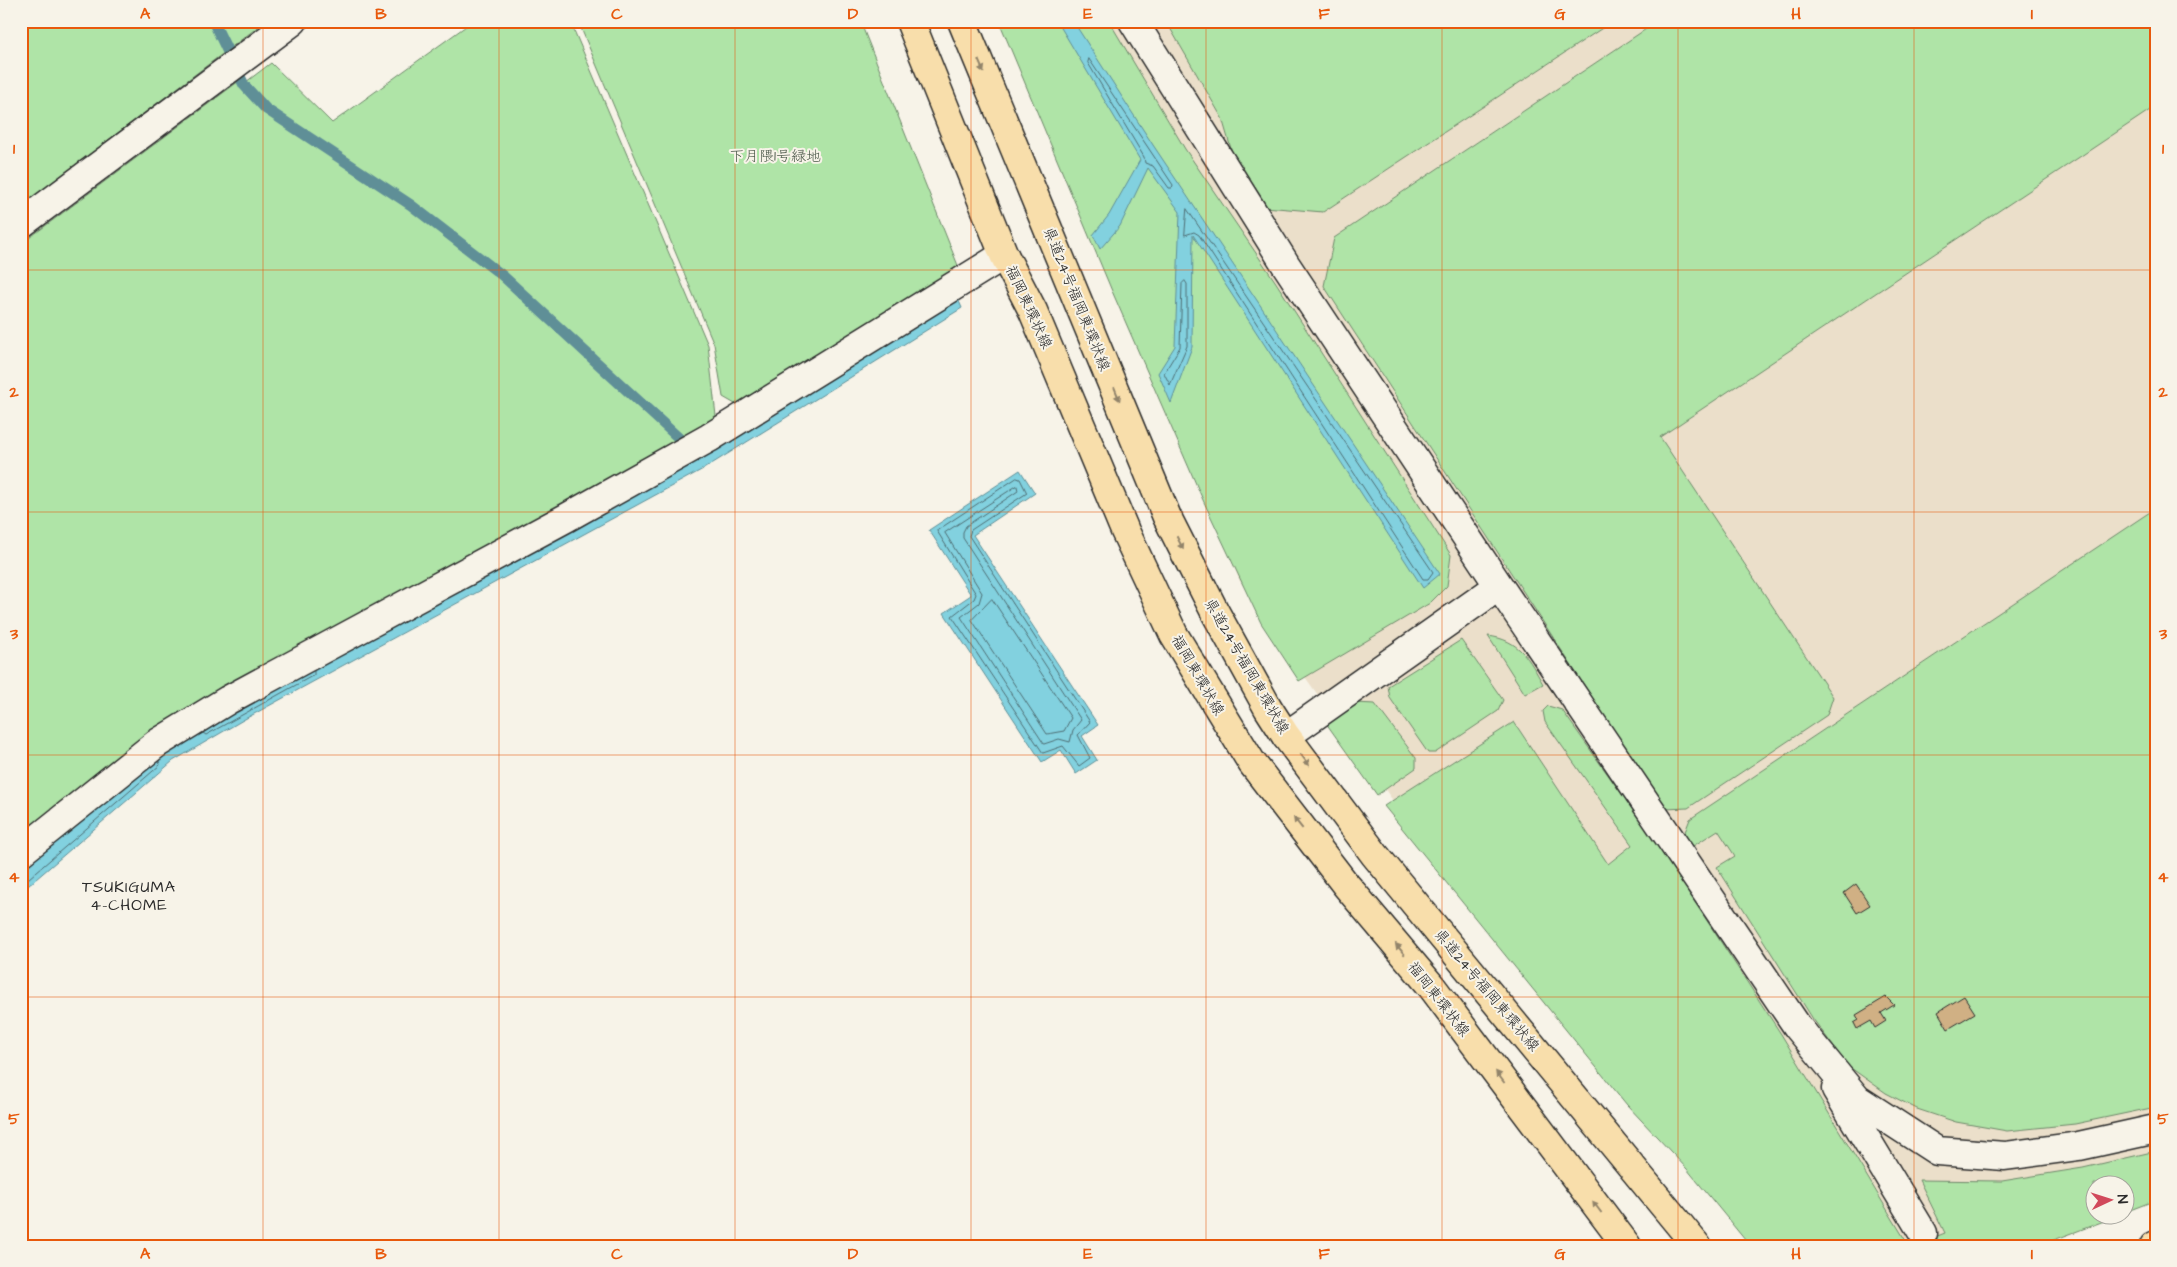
<svg xmlns="http://www.w3.org/2000/svg" width="2177" height="1267" font-family="'Architects Daughter','Klee One',sans-serif">
<style>
.built{fill:#ebdfca}
.green{fill:#afe4a7;stroke:#6d8869}
.water{fill:#82d1df;stroke:#5f8f97}
.lines{fill:none;stroke-linecap:round;stroke-linejoin:round}
.shore{stroke:#4e6d73;stroke-width:1}
.stream{stroke:#5f8f97;stroke-width:11}
.building{fill:#d0b084;stroke:#2b2b2b}
.minor-casing{stroke:#2b2b2b;stroke-width:31}
.major-casing{stroke:#2b2b2b;stroke-width:31}
.minor{stroke:#f7f3e8;stroke-width:28}
.major{stroke:#f8deab;stroke-width:28}
.oneway{fill:#92846b}
.grid{fill:none;stroke:#e8590c;stroke-width:1;stroke-opacity:0.55}
.labels{text-anchor:middle;stroke-width:4;stroke-linejoin:round;paint-order:stroke}
.park-label{font-size:15px;fill:#4c594a;stroke:#f7f3e8}
.street-label{font-size:15px;fill:#2b2b2b;stroke:#f7f3e8}
.neighbourhood-label{font-size:16px;letter-spacing:1px;fill:#2b2b2b;stroke:#f7f3e8}
.neatline{fill:none;stroke:#e8590c;stroke-width:2}
.grid-label{font-size:16px;text-anchor:middle;font-weight:bold;fill:#e8590c}
</style>
<rect width="100%" height="100%" fill="#f7f3e8"/>
<filter id="ink" filterUnits="userSpaceOnUse"><feTurbulence type="fractalNoise" baseFrequency=".02" numOctaves="2"/><feDisplacementMap in="SourceGraphic" scale="10" xChannelSelector="R" yChannelSelector="G"/><feConvolveMatrix kernelMatrix="1 2 1 2 8 2 1 2 1" color-interpolation-filters="sRGB"/></filter>
<g filter="url(#ink)">
<!-- built -->
<path class="built" d="M1004 21H2156V1200L2125 1212 2124 1184H2094V1214L2120 1215 2038 1246H1768L1710 1197 1411 826 1266 622 1240 581Z"/>
<!-- green -->
<path class="green" d="M21 21H266L21 206Z
M473 21H570L708 345 717 425 21 841V244L239 81 246 82 271 63 332 123Z
M578 21H860L959 268 742 408 723 397 714 344Z
M999 21H1109L1185 149 1275 281 1451 555 1447 586 1430 603 1299 681 1261 623 1203 500 1112 291Z
M1166 21H1613L1323 212 1265 207 1234 159 1222 118Z
M1658 21H2156V106L1660 437 1833 697 1827 715 1688 808 1665 809 1324 286 1334 238Z
M2156 508V1107L2075 1124 2007 1131 1956 1122 1917 1109 1886 1093 1848 1066 1813 1019 1717 867 1735 856 1718 830 1690 848 1683 837 1690 819Z
M1488 636C1520 640 1529 659 1543 684L1525 694Z
M1461 640 1503 700 1498 711 1435 753H1428L1390 698 1388 686Z
M1355 703 1375 704 1416 758V768L1377 795 1326 723Z
M1548 706 1562 710 1653 838 1781 1034 1909 1246H1750L1687 1169 1627 1105 1384 806 1514 722 1608 864 1632 845 1545 722 1543 711Z
M2156 1151V1200L2125 1212 2124 1184H2094V1214L2120 1215 2038 1246H1912L1945 1233 1919 1180 2002 1181 2083 1168Z"/>
<!-- water -->
<path class="water" d="M1057 21H1073L1153 145 1440 574 1423 588 1193 235 1192 347 1171 403 1158 373 1175 346 1180 212 1148 168 1120 226 1100 249 1093 235 1109 215 1140 160Z
M958 299 962 308 705 468 243 720 173 761 21 892V858L163 751Z
M1020 470 1035 493 973 535 1098 725 1082 736 1097 760 1076 774 1061 750 1042 762 944 613 971 595 929 530Z"/>
<g class="lines">
<!-- shore -->
<path class="shore" d="M1089 59 1173 185 1172 188H1169L1153 166 1145 163 1144 157 1088 63Z
M1187 209 1433 572 1428 579H1423L1199 235 1194 232 1185 235Z
M1185 281 1187 284V346L1170 385 1164 373 1180 347 1182 284Z
M1017 478 1020 479 1027 493 971 530 969 536 1090 722 1078 735 1090 758 1079 766 1063 746 1043 753 952 616 974 599 976 594 937 531Z
M1017 486 1018 491 966 526 963 532V538L1081 720 1073 730 1070 742 1059 739 1044 744 961 617 979 603 982 593 945 533Z
M992 599 1071 718 1064 731 1047 734 972 620Z
M203 733 206 735 314 675V671
M21 885 160 765 159 761"/>
<!-- stream -->
<path class="stream" d="M213 21 244 85 266 109 411 205 503 276 683 442"/>
</g>
<!-- building -->
<path class="building" d="M1856 884 1870 905 1857 913 1844 893Z
M1964 996 1975 1013 1948 1029 1938 1012Z
M1886 997 1894 1005 1881 1013 1886 1021 1875 1028 1871 1021 1857 1029 1854 1023 1859 1020 1856 1015Z"/>
<g class="lines">
<defs>
<path id="minor" d="M1133 21 1286 265 1499 586 1797 1026 1857 1099 1937 1151 2005 1156 2079 1146 2156 1129
M21 224 293 21
M1286 736 1499 586
M21 852 156 744 228 700 566 518 709 438 1004 255
M1836 1089 1923 1233"/>
<path id="major" d="M910 21 1004 255 1033 311 1125 531 1174 635 1252 763 1346 885 1432 987 1627 1246
M962 21 1167 517 1215 612 1268 708 1286 736 1375 855 1697 1246
M2154 1246 2156 1245"/>
</defs>
<!-- minor casing -->
<use href="#minor" class="minor-casing"/>
<!-- major casing -->
<use href="#major" class="major-casing"/>
<!-- minor -->
<use href="#minor" class="minor"/>
<!-- major -->
<use href="#major" class="major"/>
</g>
<!-- one-way arrows -->
<defs><path id="oneway-solid" d="M-6-.8H1V-3.2L6.5 0L1 3.2V.8H-6Z" transform="scale(1.25)"/></defs>
<g class="oneway">
<use href="#oneway-solid" transform="translate(981 66) rotate(67)"/>
<use href="#oneway-solid" transform="translate(1117 394) rotate(68)"/>
<use href="#oneway-solid" transform="translate(1180 543) rotate(63)"/>
<use href="#oneway-solid" transform="translate(1305 760) rotate(53)"/>
<use href="#oneway-solid" transform="translate(1298 823) rotate(-128)"/>
<use href="#oneway-solid" transform="translate(1400 949) rotate(-130)"/>
<use href="#oneway-solid" transform="translate(1500 1077) rotate(-127)"/>
<use href="#oneway-solid" transform="translate(1597 1207) rotate(-127)"/>
</g>
</g>
<!-- grid -->
<path class="grid" d="M263 21V1246M499 21V1246M735 21V1246M971 21V1246M1206 21V1246M1442 21V1246M1678 21V1246M1914 21V1246M21 270H2156M21 512H2156M21 755H2156M21 997H2156"/>
<g class="labels">
<!-- park labels -->
<g class="park-label">
<text x="775" y="161">下月隈1号緑地</text>
</g>
<!-- street labels -->
<g class="street-label">
<text transform="translate(1077 299) rotate(68)" y="5">県道24号福岡東環状線</text>
<text transform="translate(1029 307) rotate(65)" y="5">福岡東環状線</text>
<text transform="translate(1247 666) rotate(60)" y="5">県道24号福岡東環状線</text>
<text transform="translate(1198 675) rotate(60)" y="5">福岡東環状線</text>
<text transform="translate(1487 990) rotate(50)" y="5">県道24号福岡東環状線</text>
<text transform="translate(1439 999) rotate(52)" y="5">福岡東環状線</text>
</g>
<!-- neighbourhood labels -->
<g class="neighbourhood-label">
<text x="129" y="892">TSUKIGUMA<tspan x="129" dy="18">4-CHOME</tspan></text>
</g>
</g>
<!-- margin -->
<rect width="2177" height="1267" fill="none" stroke="#f7f3e8" stroke-width="55"/>
<!-- north arrow -->
<g transform="translate(2110 1200) rotate(86)"><circle r="24" fill="#f7f3e8" stroke="#a5a39c"/>
<path d="M0-4L9 19L0 12L-9 19Z" fill="#d1495b"/>
<text y="-8" font-size="14" font-weight="bold" text-anchor="middle" fill="#2b2b2b">N</text>
</g>
<rect x="28" y="28" width="2122" height="1212" class="neatline"/>
<g class="grid-label">
<text x="145" y="19">A</text>
<text x="381" y="19">B</text>
<text x="617" y="19">C</text>
<text x="853" y="19">D</text>
<text x="1088" y="19">E</text>
<text x="1324" y="19">F</text>
<text x="1560" y="19">G</text>
<text x="1796" y="19">H</text>
<text x="2032" y="19">I</text>
<text x="14" y="154">1</text>
<text x="2163" y="154">1</text>
<text x="14" y="397">2</text>
<text x="2163" y="397">2</text>
<text x="14" y="639">3</text>
<text x="2163" y="639">3</text>
<text x="14" y="882">4</text>
<text x="2163" y="882">4</text>
<text x="14" y="1124">5</text>
<text x="2163" y="1124">5</text>
<text x="145" y="1259">A</text>
<text x="381" y="1259">B</text>
<text x="617" y="1259">C</text>
<text x="853" y="1259">D</text>
<text x="1088" y="1259">E</text>
<text x="1324" y="1259">F</text>
<text x="1560" y="1259">G</text>
<text x="1796" y="1259">H</text>
<text x="2032" y="1259">I</text>
</g>
</svg>
